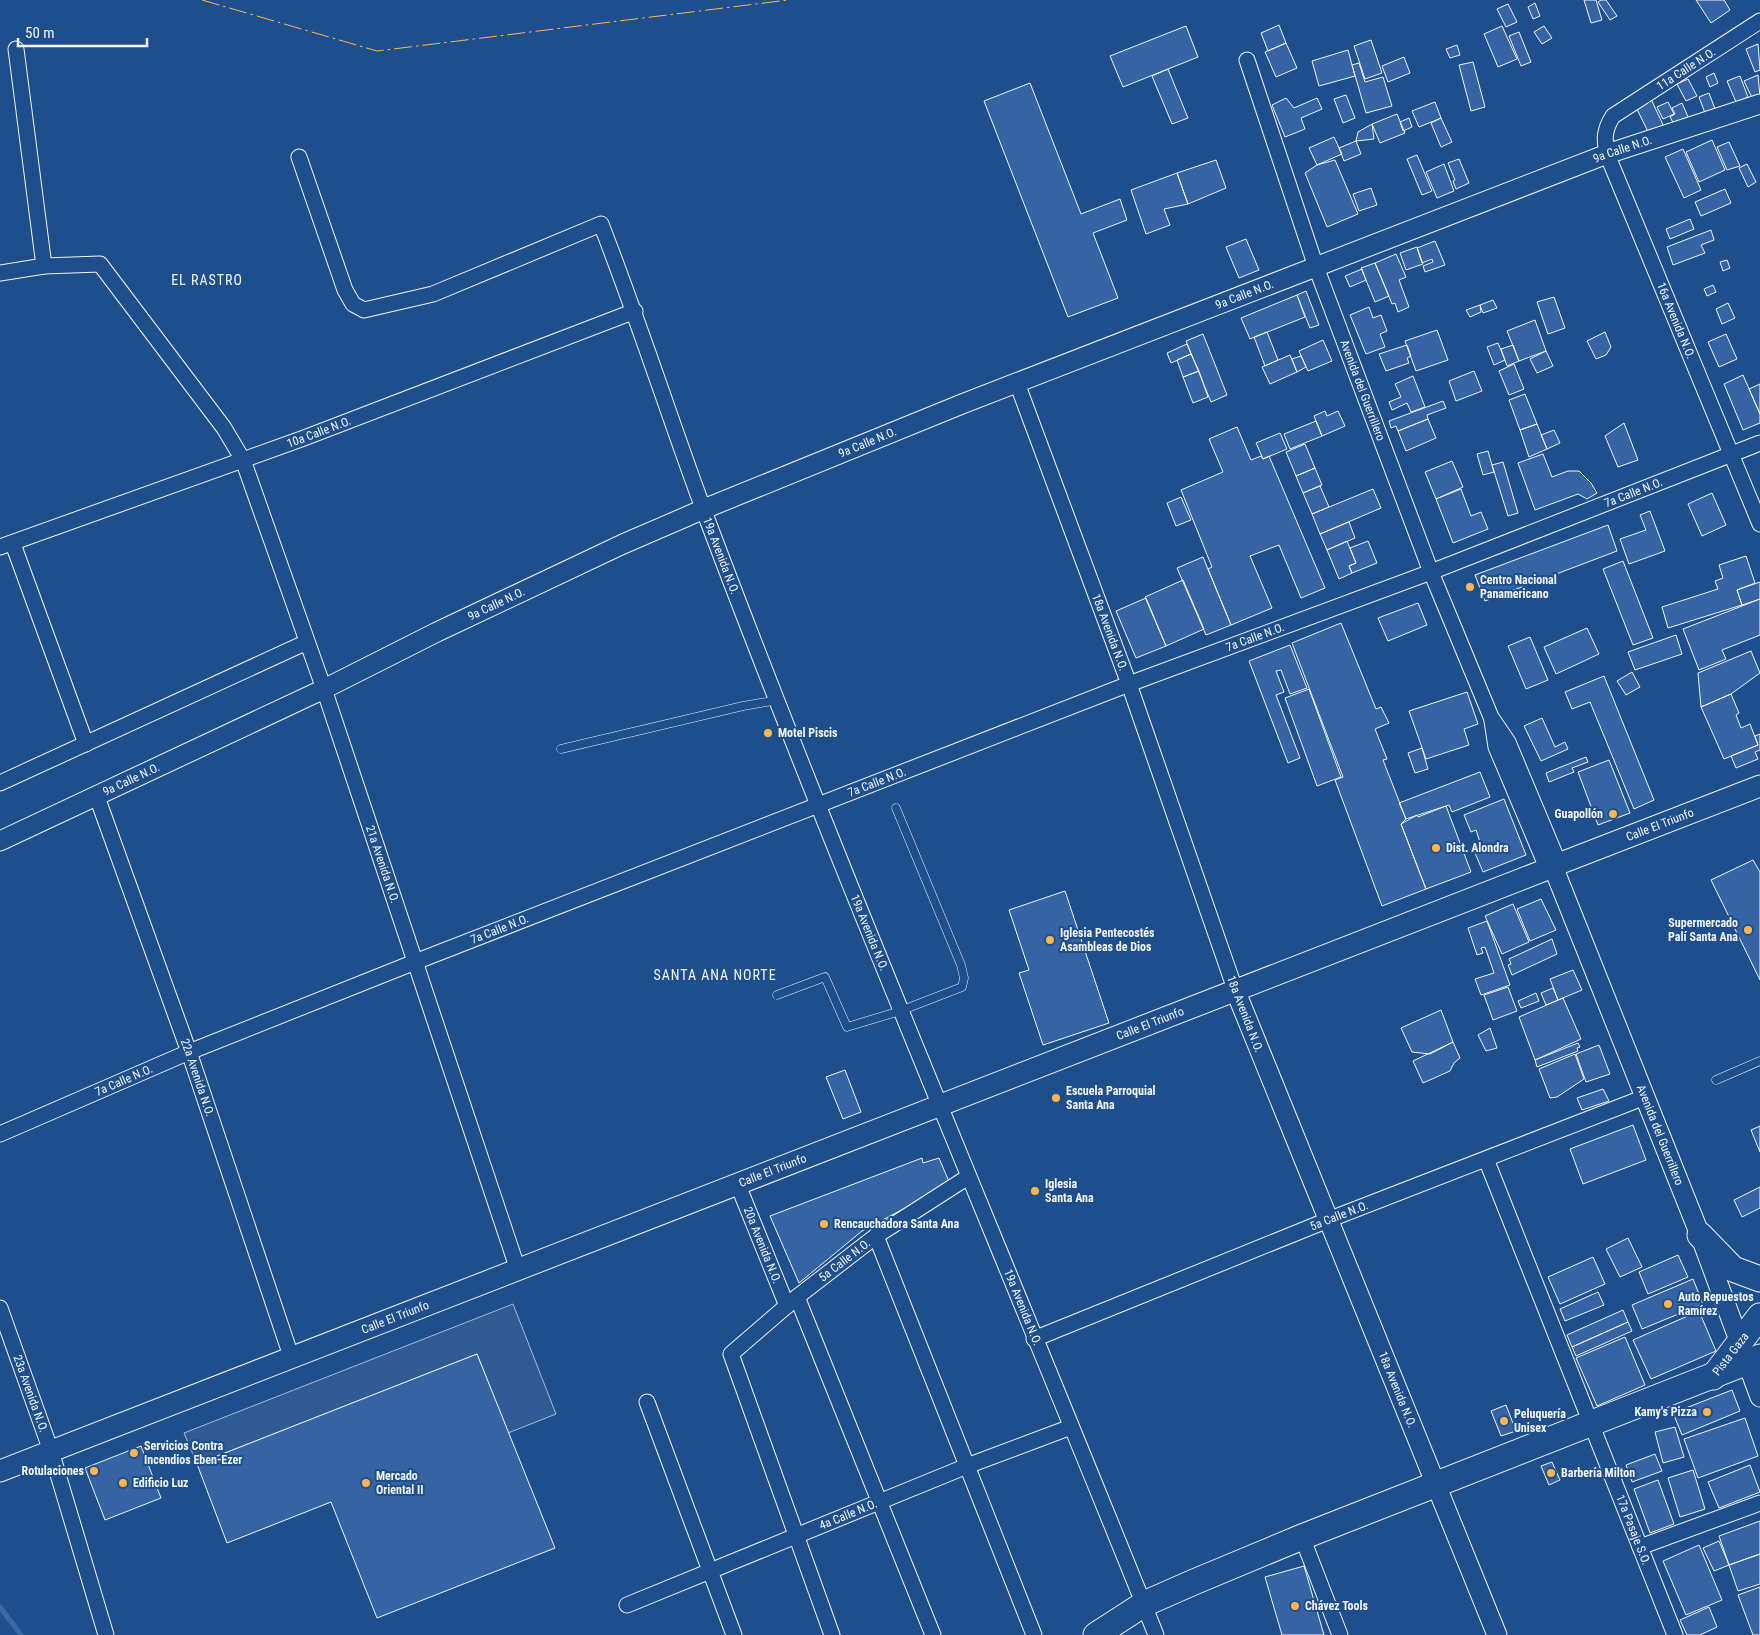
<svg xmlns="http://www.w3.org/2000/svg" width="1760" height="1635" font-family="'Roboto Condensed',sans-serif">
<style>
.parking{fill:#305b95;stroke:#a8bbd7}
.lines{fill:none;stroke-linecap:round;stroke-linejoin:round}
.stream{stroke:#3b69a3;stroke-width:5}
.building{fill:#3563a3;stroke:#f2f6ff}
.service-casing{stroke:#f2f6ff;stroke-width:9}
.minor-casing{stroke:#f2f6ff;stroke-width:17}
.tertiary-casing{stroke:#f2f6ff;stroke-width:21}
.secondary-casing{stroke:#f2f6ff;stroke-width:23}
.primary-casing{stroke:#f2f6ff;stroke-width:27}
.service{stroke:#1f4e8c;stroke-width:8}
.minor{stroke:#1f4e8c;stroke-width:15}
.tertiary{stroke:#1f4e8c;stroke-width:19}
.secondary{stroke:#1f4e8c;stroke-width:21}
.primary{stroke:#1f4e8c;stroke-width:25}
.power{stroke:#ffb74d;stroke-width:1;stroke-dasharray:18 4 2.5 4;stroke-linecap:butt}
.poi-dot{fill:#ffb74d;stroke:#1f4e8c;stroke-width:2}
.labels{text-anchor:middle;stroke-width:4;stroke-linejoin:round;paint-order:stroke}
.street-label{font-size:12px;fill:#f2f6ff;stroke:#1f4e8c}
.poi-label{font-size:12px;font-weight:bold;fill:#f2f6ff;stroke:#1f4e8c;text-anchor:start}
.neighbourhood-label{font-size:14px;letter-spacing:1px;fill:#f2f6ff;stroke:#1f4e8c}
</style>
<rect width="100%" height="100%" fill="#1f4e8c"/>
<!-- parking -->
<path class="parking" d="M513 1304 556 1414 508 1433 477 1354 197 1464 184 1433Z"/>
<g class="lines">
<!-- stream -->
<path class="stream" d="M0 1607 21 1635"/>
</g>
<!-- building -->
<path class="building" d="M1584 0H1596L1602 20 1591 23Z
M1601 0H1606L1617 16 1610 20 1598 2Z
M1696 0H1724L1730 10 1711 23Z
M1535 3 1540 16 1533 19 1528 7Z
M1508 4 1517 22 1506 27 1497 9Z
M1279 25 1286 43 1268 51 1261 33Z
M1186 26 1198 57 1123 87 1110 56Z
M1502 26 1517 59 1498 67 1484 34Z
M1544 26 1552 38 1542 44 1534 32Z
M1519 32 1531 62 1521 66 1509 36Z
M1371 40 1382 73 1365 79 1354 46Z
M1286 43 1297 68 1276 77 1265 52Z
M1758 44 1760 70 1755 72 1746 49Z
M1457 45 1460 55 1450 58 1446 49Z
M1348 50 1355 76 1319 86 1312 61Z
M1404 57 1410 73 1388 82 1382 66Z
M1473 62 1485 107 1471 111 1459 65Z
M1359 63 1365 82 1383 77 1392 106 1366 113 1352 65Z
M1168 69 1188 118 1172 124 1152 76Z
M1714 73 1718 83 1710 87 1706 77Z
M1758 75 1760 97 1753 100 1744 81Z
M1740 76 1748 97 1736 102 1727 81Z
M1688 79 1697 96 1686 101 1677 84Z
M1030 83 1081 214 1120 199 1127 220 1093 233 1118 298 1068 317 984 101Z
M1709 93 1715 109 1705 113 1699 97Z
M1346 95 1355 118 1343 123 1334 99Z
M1286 98 1294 108 1317 98 1322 109 1301 118 1305 129 1285 137 1272 105Z
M1651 99 1665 129 1650 136 1636 107Z
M1435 102 1441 118 1419 127 1412 111Z
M1668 102 1674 114 1663 119 1657 107Z
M1682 103 1689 119 1675 126 1670 117 1675 114 1672 108Z
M1397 114 1405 133 1380 143 1372 124Z
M1409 118 1412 127 1403 131 1400 122Z
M1441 118 1452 142 1441 147 1431 123Z
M1372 124 1374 139 1356 141 1358 132Z
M1334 137 1342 154 1317 165 1309 148Z
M1712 140 1725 170 1699 182 1686 152Z
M1356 141 1361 154 1344 161 1339 148Z
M1729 142 1740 166 1727 170 1717 147Z
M1683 149 1701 190 1684 198 1665 157Z
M1417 155 1432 191 1422 195 1407 159Z
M1459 159 1469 183 1456 189 1453 181 1455 180 1448 163Z
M1216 160 1226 188 1188 204 1177 173Z
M1335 160 1358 214 1327 227 1305 173 1317 165Z
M1444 164 1454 191 1437 198 1426 172Z
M1747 164 1756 182 1748 187 1739 168Z
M1177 173 1188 204 1164 209 1170 225 1146 234 1131 190Z
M1371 188 1377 205 1359 211 1353 194Z
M1725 189 1731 203 1701 216 1695 202Z
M1690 219 1694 229 1670 239 1666 229Z
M1711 230 1714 240 1701 245 1705 253 1673 265 1667 247Z
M1246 239 1259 270 1239 278 1226 247Z
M1435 241 1445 265 1425 272 1423 266 1433 262 1432 259 1422 263 1417 248Z
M1417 247 1423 264 1406 270 1400 253Z
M1396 254 1406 277 1399 280 1409 307 1398 312 1395 303 1392 304 1375 263Z
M1727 260 1730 268 1723 271 1720 262Z
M1375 263 1389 296 1375 302 1361 268Z
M1362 269 1366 280 1350 287 1345 276Z
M1713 285 1716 292 1707 296 1704 289Z
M1306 291 1319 325 1310 328 1297 295Z
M1297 295 1305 317 1250 339 1241 318Z
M1554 297 1565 328 1548 334 1537 302Z
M1493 300 1497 308 1483 313 1480 305Z
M1728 303 1735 318 1722 324 1716 309Z
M1480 305 1481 312 1470 317 1466 310Z
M1369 307 1373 318 1381 315 1387 331 1380 334 1385 347 1366 354 1350 315Z
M1535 320 1546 351 1519 361 1507 331Z
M1437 330 1448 360 1416 371 1405 341Z
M1267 332 1278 360 1265 366 1254 337Z
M1605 332 1611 347 1606 355 1596 359 1587 341Z
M1203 334 1227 395 1211 402 1186 341Z
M1726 334 1737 359 1719 367 1708 342Z
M1323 340 1332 361 1308 371 1299 351Z
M1498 343 1505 360 1494 365 1487 347Z
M1187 344 1191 354 1171 363 1167 353Z
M1407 345 1411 356 1407 358 1409 363 1386 371 1379 354Z
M1513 345 1519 361 1507 366 1501 349Z
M1546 351 1553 366 1537 373 1530 359Z
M1191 354 1199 371 1183 377 1177 360Z
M1290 355 1297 372 1270 384 1262 367Z
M1301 356 1306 367 1297 372 1292 359Z
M1514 364 1524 389 1509 395 1499 371Z
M1199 371 1208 397 1193 403 1183 377Z
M1474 371 1482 391 1456 401 1449 381Z
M1743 375 1760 414V423L1743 430 1724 384Z
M1413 376 1425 407 1411 412 1407 403 1392 410 1389 402 1401 397 1395 384Z
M1760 384V414L1749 389Z
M1525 394 1537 424 1520 430 1509 400Z
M1443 401 1446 408 1427 415 1428 419 1398 431 1396 426 1391 428 1389 421Z
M1325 411 1327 416 1338 411 1345 426 1322 436 1314 416Z
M1428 419 1436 438 1406 451 1398 431Z
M1316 421 1322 436 1290 449 1284 434Z
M1624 423 1638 460 1618 467 1605 436Z
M1537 424 1547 449 1529 457 1520 430Z
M1237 427 1251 460 1261 456 1263 459 1269 456 1325 588 1301 598 1279 545 1250 556 1272 608 1231 625 1208 569 1212 567 1181 490 1223 472 1209 439Z
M1554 430 1560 443 1547 449 1541 435Z
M1280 433 1287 449 1263 459 1256 443Z
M1305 444 1315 468 1296 476 1286 452Z
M1488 451 1494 472 1483 475 1477 454Z
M1543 454 1552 477 1568 471H1579L1591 483 1597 493 1587 499 1578 494 1535 510 1518 463Z
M1452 461 1463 487 1436 499 1425 472Z
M1503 462 1518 513 1508 516 1492 465Z
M1315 468 1322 485 1303 493 1296 476Z
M1320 486 1329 507 1312 514 1303 493Z
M1373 489 1381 508 1320 534 1312 514Z
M1461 489 1471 516 1481 512 1488 529 1453 543 1436 499Z
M1712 493 1726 525 1702 536 1688 504Z
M1181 497 1191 520 1176 526 1167 503Z
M1650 511 1665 551 1629 564 1620 539 1646 530 1640 515Z
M1349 522 1355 538 1327 550 1320 534Z
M1608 525 1617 551 1485 601 1475 575Z
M1347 541 1356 563 1349 566 1352 573 1339 579 1327 550Z
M1368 541 1377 563 1352 573 1349 566 1356 563 1350 548Z
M1746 556 1755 583 1737 590 1742 605 1668 628 1662 607 1718 589 1715 581 1723 578 1719 565Z
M1203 557 1231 625 1206 635 1177 568Z
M1623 561 1653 638 1633 645 1603 569Z
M1183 580 1204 629 1166 646 1145 597Z
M1760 582V599L1742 605 1737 590Z
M1146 598 1166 646 1136 658 1116 611Z
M1760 599V635L1722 650 1726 659 1699 670 1683 629Z
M1418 603 1427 625 1388 641 1378 618Z
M1341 623 1376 709 1381 707 1389 723 1375 729 1387 759 1383 760 1406 819 1401 824 1426 889 1382 906 1335 780 1343 777 1292 643Z
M1587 628 1599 654 1556 674 1544 647Z
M1676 635 1682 654 1635 670 1628 652Z
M1530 637 1548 680 1526 689 1508 646Z
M1290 645 1307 688 1290 694 1281 670 1276 671 1284 692 1276 695 1300 758 1288 763 1249 661Z
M1751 651 1760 673 1731 694 1701 707 1698 673Z
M1632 672 1640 687 1626 695 1617 681Z
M1604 676 1654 800 1634 809 1590 702 1572 709 1565 692Z
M1309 689 1341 777 1317 786 1285 698Z
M1467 692 1478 724 1464 729 1469 745 1426 759 1409 711Z
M1731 694 1739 713 1736 715 1741 728 1750 724 1758 745 1724 759 1701 707Z
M1542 718 1555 747 1565 742 1568 749 1541 761 1524 726Z
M1760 734V750L1755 752 1758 759 1736 768 1731 756 1758 745 1755 736Z
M1422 748 1428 769 1415 773 1408 753Z
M1586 757 1588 762 1572 768 1574 772 1549 782 1546 773Z
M1609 760 1630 813 1598 825 1578 772Z
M1480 772 1490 797 1452 812 1449 805 1406 819 1399 803Z
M1504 799 1526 855 1483 872 1473 848 1481 845 1476 830 1471 832 1464 815Z
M1446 806 1471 872 1426 889 1401 824 1417 815 1418 817Z
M1753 860 1760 872V980L1711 880Z
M1065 891 1109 1023 1043 1045 1019 973 1029 970 1009 910Z
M1541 899 1556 930 1530 941 1517 909Z
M1513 904 1529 942 1502 954 1485 916Z
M1487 921 1510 985 1481 995 1475 979 1494 973 1485 947 1481 948 1483 953 1477 955 1468 928Z
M1552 939 1557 954 1512 975 1508 965 1511 964 1509 959Z
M1573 970 1582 990 1558 1000 1550 979Z
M1508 987 1517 1011 1493 1020 1484 995Z
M1553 988 1558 1000 1546 1005 1541 993Z
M1536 993 1539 1001 1521 1008 1518 1001Z
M1563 998 1581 1039 1535 1060 1519 1017Z
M1441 1010 1453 1042 1430 1054 1412 1052 1401 1028Z
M1490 1028 1497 1048 1486 1051 1478 1035Z
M1453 1042 1460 1058 1454 1063 1450 1071 1423 1083 1413 1061Z
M1578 1043 1580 1047 1577 1048 1578 1051 1537 1067 1535 1060Z
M1599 1045 1610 1074 1586 1082 1576 1054Z
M1575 1054 1584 1079 1557 1097 1550 1098 1539 1069Z
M845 1070 861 1112 843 1119 826 1077Z
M1603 1089 1609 1101 1582 1110 1577 1098Z
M1633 1125 1646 1160 1583 1184 1570 1149Z
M1760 1126V1152L1751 1130Z
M922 1158 923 1163 939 1158 950 1184 862 1231 799 1283 770 1216Z
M1760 1187V1208L1742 1217 1734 1200Z
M1628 1238 1642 1267 1620 1277 1606 1249Z
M1678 1255 1688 1277 1648 1294 1639 1272Z
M1593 1257 1605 1284 1560 1304 1548 1277Z
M1693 1279 1703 1304 1642 1329 1632 1305Z
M1598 1292 1604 1305 1565 1321 1560 1309Z
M1623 1310 1628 1322 1572 1347 1567 1335Z
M1699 1311 1716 1351 1651 1379 1633 1340Z
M1628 1322 1632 1331 1576 1356 1572 1347Z
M1625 1337 1645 1385 1597 1406 1576 1358Z
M477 1354 555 1548 377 1618 331 1502 227 1543 197 1464Z
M1732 1390 1740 1411 1682 1435 1673 1413Z
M1506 1405 1516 1431 1501 1436 1491 1411Z
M1745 1418 1758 1456 1698 1478 1684 1439Z
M1675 1427 1684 1457 1663 1463 1655 1432Z
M141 1446 161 1498 105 1520 85 1468Z
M1655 1454 1662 1471 1632 1482 1626 1465Z
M1552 1462 1560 1480 1549 1485 1541 1466Z
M1750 1465 1760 1492 1719 1508 1708 1482Z
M1693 1470 1705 1509 1680 1517 1668 1478Z
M1658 1480 1674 1524 1650 1533 1634 1489Z
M1760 1521V1554L1729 1565 1719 1536Z
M1719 1541 1729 1565 1714 1571 1703 1548Z
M1699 1545 1722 1600 1686 1615 1663 1561Z
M1760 1554V1584L1738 1591 1729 1565Z
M1304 1566 1324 1635H1282L1265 1577Z
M1760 1587V1635H1753L1738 1595Z
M1709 1607 1717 1627 1700 1635H1687L1680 1620Z"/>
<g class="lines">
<defs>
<path id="service" d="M561 749 743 706 778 700
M777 995 825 977 847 1027 900 1011 962 987 964 978 961 965 896 808
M1716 1080 1760 1061"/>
<g id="minor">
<path id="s1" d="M1760 21 1613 116C1604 130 1604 139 1607 154L1760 524"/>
<path d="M16 49 44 266"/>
<path id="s2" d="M1247 60 1316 267 1431 572 1491 717 1508 742 1557 859"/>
<path id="s3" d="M299 157 345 290 353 304 364 310 433 294 601 224C638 319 669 416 704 511 846 889 1006 1260 1156 1635"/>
<path id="s4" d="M0 273 44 266 100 264 224 428 243 460 324 689 518 1270"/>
<path id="s5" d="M1017 383 1129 684 1236 992"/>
<path d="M13 544 86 744"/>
<path id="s6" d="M0 547 304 438 635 311"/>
<path d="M1492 721 1496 747 1545 863"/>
<path d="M0 783 307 642"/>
<path id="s7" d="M97 797 189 1052 292 1359"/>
<path id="s8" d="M0 1134 189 1052 415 962 1129 684 1431 572 1760 443"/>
<path id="s9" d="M1486 1159 1675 1635"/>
<path id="s10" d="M738 1185 787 1306"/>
<path d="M876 1236 1034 1635"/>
<path d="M797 1297 933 1635"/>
<path id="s11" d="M0 1308 51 1451 106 1635"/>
<path id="s12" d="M1034 1339 1328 1220 1645 1097"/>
<path d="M647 1402 734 1635"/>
<path d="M1302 1537 1340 1635"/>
<path d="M1640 1547 1760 1503"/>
<path id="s13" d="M627 1605 967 1466 1071 1427"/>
<path id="s14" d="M832 1635 731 1354 797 1297 876 1236 968 1177"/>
</g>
<g id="tertiary">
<path id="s15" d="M0 841 324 689 437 632 623 544 704 509 962 404 1607 154 1760 104"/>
<path id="s16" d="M1556 874 1700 1235 1760 1397"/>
<path id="s17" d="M1236 992 1497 1635"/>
</g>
<g id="secondary">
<path id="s18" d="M1561 863 1760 786"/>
<path id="s19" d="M0 1471 1545 870"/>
</g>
<g id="primary">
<path d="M1700 1235 1733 1269 1760 1279"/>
<path id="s20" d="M1713 1377 1760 1316"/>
<path d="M1096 1635 1144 1604 1194 1582 1302 1537 1760 1357"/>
</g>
</defs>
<!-- service casing -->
<use href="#service" class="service-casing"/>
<!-- minor casing -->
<use href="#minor" class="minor-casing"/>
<!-- tertiary casing -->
<use href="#tertiary" class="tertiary-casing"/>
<!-- secondary casing -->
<use href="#secondary" class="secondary-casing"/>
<!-- primary casing -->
<use href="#primary" class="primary-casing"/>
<!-- service -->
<use href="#service" class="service"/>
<!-- minor -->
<use href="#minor" class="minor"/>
<!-- tertiary -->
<use href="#tertiary" class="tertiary"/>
<!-- secondary -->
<use href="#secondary" class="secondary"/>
<!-- primary -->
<use href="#primary" class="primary"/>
<!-- power -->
<path class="power" d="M202 0 377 51 788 0"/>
</g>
<!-- markers -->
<g class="poi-dot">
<circle cx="1470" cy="587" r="5"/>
<circle cx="768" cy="733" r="5"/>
<circle cx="1613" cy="814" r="5"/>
<circle cx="1436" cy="848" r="5"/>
<circle cx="1748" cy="930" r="5"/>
<circle cx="1050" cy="940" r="5"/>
<circle cx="1056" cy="1098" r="5"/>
<circle cx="1035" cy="1191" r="5"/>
<circle cx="824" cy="1224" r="5"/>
<circle cx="1668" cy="1304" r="5"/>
<circle cx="1707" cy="1412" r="5"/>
<circle cx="1504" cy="1421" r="5"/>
<circle cx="134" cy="1453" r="5"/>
<circle cx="94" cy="1471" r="5"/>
<circle cx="1551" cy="1473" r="5"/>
<circle cx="123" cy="1483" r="5"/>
<circle cx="366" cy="1483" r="5"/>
<circle cx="1295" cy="1606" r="5"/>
</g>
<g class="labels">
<!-- street labels -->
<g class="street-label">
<text transform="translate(1686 69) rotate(-33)" y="4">11a Calle N.O.</text>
<text dy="4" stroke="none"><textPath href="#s15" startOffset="1765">9a Calle N.O.</textPath></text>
<text dy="4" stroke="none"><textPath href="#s15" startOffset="1360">9a Calle N.O.</textPath></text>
<text dy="4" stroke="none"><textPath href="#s1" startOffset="395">16a Avenida N.O.</textPath></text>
<text dy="4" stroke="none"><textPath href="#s2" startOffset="350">Avenida del Guerrillero</textPath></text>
<text dy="4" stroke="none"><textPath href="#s6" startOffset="339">10a Calle N.O.</textPath></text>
<text dy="4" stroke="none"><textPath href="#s15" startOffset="955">9a Calle N.O.</textPath></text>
<text dy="4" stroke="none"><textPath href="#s8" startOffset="1755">7a Calle N.O.</textPath></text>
<text dy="4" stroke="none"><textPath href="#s3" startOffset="775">19a Avenida N.O.</textPath></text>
<text dy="4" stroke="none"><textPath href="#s15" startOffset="550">9a Calle N.O.</textPath></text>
<text dy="4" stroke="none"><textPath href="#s5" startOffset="266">18a Avenida N.O.</textPath></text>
<text dy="4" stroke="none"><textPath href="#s8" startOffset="1350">7a Calle N.O.</textPath></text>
<text dy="4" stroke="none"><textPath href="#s15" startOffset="145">9a Calle N.O.</textPath></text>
<text dy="4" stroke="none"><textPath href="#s8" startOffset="945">7a Calle N.O.</textPath></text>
<text dy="4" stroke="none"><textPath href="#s18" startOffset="106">Calle El Triunfo</textPath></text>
<text dy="4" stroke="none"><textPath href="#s4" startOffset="771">21a Avenida N.O.</textPath></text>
<text dy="4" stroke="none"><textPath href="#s8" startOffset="540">7a Calle N.O.</textPath></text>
<text dy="4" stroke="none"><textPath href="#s3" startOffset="1180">19a Avenida N.O.</textPath></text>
<text transform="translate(1245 1014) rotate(69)" y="4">18a Avenida N.O.</text>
<text dy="4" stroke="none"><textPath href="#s19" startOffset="1234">Calle El Triunfo</textPath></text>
<text dy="4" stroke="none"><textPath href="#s7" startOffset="298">22a Avenida N.O.</textPath></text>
<text dy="4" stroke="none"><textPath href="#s8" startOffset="135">7a Calle N.O.</textPath></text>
<text dy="4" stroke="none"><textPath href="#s16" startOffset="281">Avenida del Guerrillero</textPath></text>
<text dy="4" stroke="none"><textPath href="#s19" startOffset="829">Calle El Triunfo</textPath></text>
<text dy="4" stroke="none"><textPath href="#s12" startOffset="329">5a Calle N.O.</textPath></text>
<text dy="4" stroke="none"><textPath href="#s10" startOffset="65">20a Avenida N.O.</textPath></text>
<text dy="4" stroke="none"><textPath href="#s14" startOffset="446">5a Calle N.O.</textPath></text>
<text dy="4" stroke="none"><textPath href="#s3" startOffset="1585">19a Avenida N.O.</textPath></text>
<text dy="4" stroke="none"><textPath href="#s19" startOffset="424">Calle El Triunfo</textPath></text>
<text dy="4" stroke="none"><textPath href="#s20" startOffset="29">Pista Gaza</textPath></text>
<text dy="4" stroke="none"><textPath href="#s17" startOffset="429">18a Avenida N.O.</textPath></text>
<text dy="4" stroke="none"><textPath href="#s11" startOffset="91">23a Avenida N.O.</textPath></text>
<text dy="4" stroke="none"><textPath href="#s13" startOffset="239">4a Calle N.O.</textPath></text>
<text dy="4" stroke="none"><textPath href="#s9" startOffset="399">17a Pasaje S.O.</textPath></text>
</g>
<!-- poi labels -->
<g class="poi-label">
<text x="1480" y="584">Centro Nacional<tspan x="1480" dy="14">Panamericano</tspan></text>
<text x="778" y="737">Motel Piscis</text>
<text x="1603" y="818" text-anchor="end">Guapollón</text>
<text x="1446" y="852">Dist. Alondra</text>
<text x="1738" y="927" text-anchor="end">Supermercado<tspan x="1738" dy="14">Palí Santa Ana</tspan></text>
<text x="1060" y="937">Iglesia Pentecostés<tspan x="1060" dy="14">Asambleas de Dios</tspan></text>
<text x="1066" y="1095">Escuela Parroquial<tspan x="1066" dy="14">Santa Ana</tspan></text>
<text x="1045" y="1188">Iglesia<tspan x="1045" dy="14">Santa Ana</tspan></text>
<text x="834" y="1228">Rencauchadora Santa Ana</text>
<text x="1678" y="1301">Auto Repuestos<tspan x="1678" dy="14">Ramírez</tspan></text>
<text x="1697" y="1416" text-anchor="end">Kamy's Pizza</text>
<text x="1514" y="1418">Peluquería<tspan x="1514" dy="14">Unisex</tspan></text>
<text x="144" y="1450">Servicios Contra<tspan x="144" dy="14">Incendios Eben-Ezer</tspan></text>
<text x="84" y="1475" text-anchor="end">Rotulaciones</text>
<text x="1561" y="1477">Barbería Milton</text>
<text x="376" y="1480">Mercado<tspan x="376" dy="14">Oriental II</tspan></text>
<text x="133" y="1487">Edificio Luz</text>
<text x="1305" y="1610">Chávez Tools</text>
</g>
<!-- neighbourhood labels -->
<g class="neighbourhood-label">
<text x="207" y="285">EL RASTRO</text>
<text x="715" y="980">SANTA ANA NORTE</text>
</g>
</g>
<!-- scale -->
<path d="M18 38v8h129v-8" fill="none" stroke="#f2f6ff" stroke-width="2.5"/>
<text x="25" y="38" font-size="15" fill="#f2f6ff" stroke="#1f4e8c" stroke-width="4" paint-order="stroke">50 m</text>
</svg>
